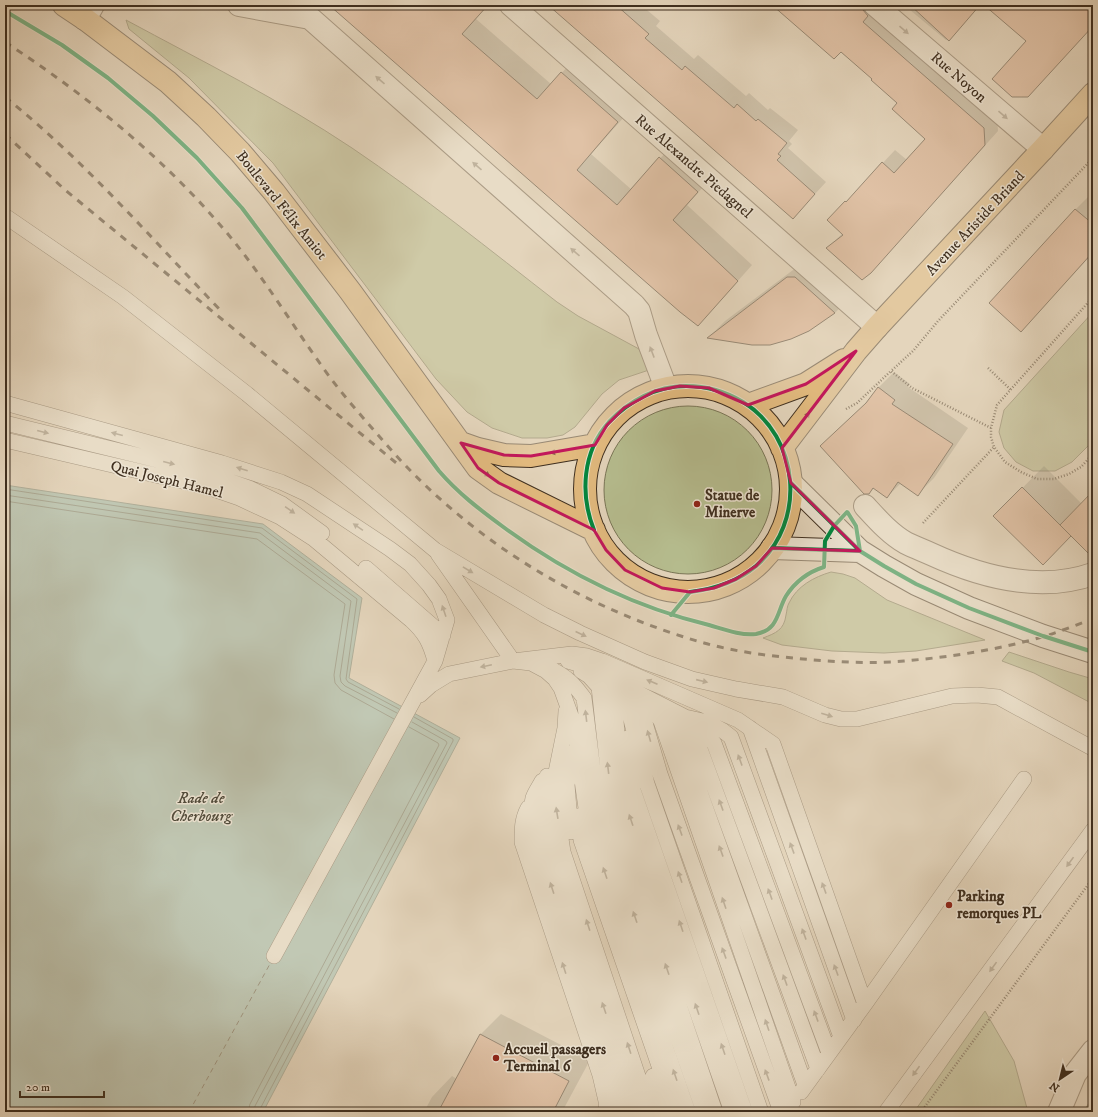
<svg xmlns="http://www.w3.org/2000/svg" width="1098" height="1117" font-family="'IM FELL DW Pica',serif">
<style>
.green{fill:#b6bd8f;stroke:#7a7657}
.water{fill:#97b9ab;stroke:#748273}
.shadow{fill:#0003}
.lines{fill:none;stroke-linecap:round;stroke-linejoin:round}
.shore{stroke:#6b7465;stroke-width:1}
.ferry{stroke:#514b3b;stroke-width:1;stroke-dasharray:5 4;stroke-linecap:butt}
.building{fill:#dcab8c;stroke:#3f2f1f}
.lane-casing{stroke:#685846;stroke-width:16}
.street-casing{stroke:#685846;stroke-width:24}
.secondary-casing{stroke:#3f2f1f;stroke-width:24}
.primary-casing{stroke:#3f2f1f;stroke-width:24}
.path{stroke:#3f2f1f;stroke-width:2.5;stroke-dasharray:1 2;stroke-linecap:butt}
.lane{stroke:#ede4d3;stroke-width:15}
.street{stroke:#ede4d3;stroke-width:22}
.secondary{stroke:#ede4d3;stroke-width:22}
.primary{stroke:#e2ba7e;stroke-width:22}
.rail{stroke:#3f2f1f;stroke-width:3;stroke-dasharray:7 7;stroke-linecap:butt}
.cycleway-casing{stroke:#ede4d3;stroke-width:6}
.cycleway{stroke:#00873e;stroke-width:4}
.oneway{fill:#968a79}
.oneway2{fill:#886e4a}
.marked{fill:none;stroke:#c2185b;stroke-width:3;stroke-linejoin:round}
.poi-dot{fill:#8f2418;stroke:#ede4d3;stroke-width:1.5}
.labels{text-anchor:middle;stroke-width:3;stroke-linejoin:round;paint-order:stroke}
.street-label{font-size:15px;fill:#3f2f1f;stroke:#ede4d3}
.poi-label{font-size:15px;font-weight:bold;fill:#3f2f1f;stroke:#ede4d3;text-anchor:start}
.water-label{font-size:16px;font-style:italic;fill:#514b3b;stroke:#ede4d3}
</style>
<rect width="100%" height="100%" fill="#e4d5bc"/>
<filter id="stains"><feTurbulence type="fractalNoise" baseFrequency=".005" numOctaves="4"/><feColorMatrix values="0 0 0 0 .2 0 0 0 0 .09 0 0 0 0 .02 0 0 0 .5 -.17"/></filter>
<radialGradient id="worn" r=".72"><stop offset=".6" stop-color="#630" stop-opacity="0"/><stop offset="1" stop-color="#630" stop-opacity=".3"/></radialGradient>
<!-- green -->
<path class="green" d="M126 20C202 61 280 100 352 148 423 196 490 250 557 302L578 316 639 349 649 370 619 380 602 394 575 427 563 435 547 438H522L492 428 467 412 436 379 273 163 189 78 129 29Z
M1093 312V441L1072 462 1055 471H1033L1016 462 1004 448 999 432 1004 410Z
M604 490a84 84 0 1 1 168 0a84 84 0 1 1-168 0Z
M831 572 843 574 855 578 887 600 985 640 916 651 884 653 832 651 782 645 763 638C776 633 784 630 786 615 787 611 787 606 789 603 797 586 814 577 831 572Z
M1009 652 1069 672 1093 679V704L1034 673 1002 661Z
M985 1011 1014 1061 1028 1112H914Z
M1093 1097V1112H1083Z"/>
<!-- water -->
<path class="water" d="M5 485 263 524 362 598 349 678 460 738 263 1112H5Z"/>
<!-- shadow -->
<path class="shadow" d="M345 5H488L476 19 551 84 576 58 633 107 591 154 632 190 674 143 713 176 687 205 752 265 713 309Z
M550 5H641L660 21 656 26 694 59 698 55 746 96 749 93 768 110 770 108 798 130 789 141 792 144 788 148 826 182 793 218Z
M774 5H878L997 115 998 131 883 259 827 248 843 233 846 202 895 150 907 160 926 139 899 103 873 79 841 51Z
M904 5H980L962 26 946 40Z
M1093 192V253L1042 309 1021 330 991 303 1076 209Z
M805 261 851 296 835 313 709 337 725 321Z
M894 372 910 384 908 387 968 428 934 478 918 494 901 483 887 497 874 488 869 493V401L878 388Z
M1044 466 1082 504 1093 492V550L1072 535 995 516Z
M501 1014 590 1060 562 1112H424L432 1097 452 1076 457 1079 480 1035Z"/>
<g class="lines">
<!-- shore -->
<path class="shore" d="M5 489 262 528 357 599 346 679 348 682 399 709
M5 495 260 533 351 601 340 676 341 682 345 686 397 713
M5 501 257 539 345 604 334 675 335 683 341 690 394 719
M248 1112 250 1104 439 745 438 743 409 727
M254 1112 255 1106 447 743 446 741 412 722
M259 1112 260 1109 453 741V739L414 717"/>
<!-- ferry -->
<path class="ferry" d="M189 1112 271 962"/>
</g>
<!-- building -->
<path class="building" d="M329 5H488L462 34 537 99 561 72 618 122 577 170 617 205 659 157 698 192 673 220 738 281 698 326 680 312Z
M548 5H616L649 34 645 38 682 70 685 66 734 108 737 104 756 121 758 119 787 143 778 154 781 156 777 160 815 194 793 219Z
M772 5H863V10L868 16 863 22 984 128 985 145 871 273 862 280 826 248 843 235 827 220 845 201 846 202 882 162 894 173 925 139 892 109 897 103 871 80 872 79 841 52 834 59Z
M910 5H980L949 41Z
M984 5H1093V26L1028 97H1012L992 79 1026 41Z
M1075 209 1093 224V252L1021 332 989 303Z
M787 277H795L835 313 809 331 791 339 770 345H752L707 338Z
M878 387 895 400 892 404 953 444 918 496 898 482 887 498 873 488 869 494H864L820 446 866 403Z
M1022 487 1071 536 1043 565 993 516Z
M1093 491V558L1060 525Z
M480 1034 569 1081 553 1112H438Z"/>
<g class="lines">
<defs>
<path id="lane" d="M5 216 123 297 247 394 435 550 544 615 580 633 645 662 692 679 736 689 783 697 825 715 841 719H857L952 696 977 695 998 697 1092 748 1093 749
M5 403 222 463 281 482 307 494 390 549 410 564 429 585 439 599 447 620 435 661 274 956
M5 423 198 470 249 488 282 504 322 533
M5 440 207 487 239 498 280 517 314 539 411 620C425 633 430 642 435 661
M438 554 513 661 531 663 546 671 555 679 561 688 574 724 589 829 688 1112
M366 568 443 635
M568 661 585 666 685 717 707 722 722 730 731 737 841 1037
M551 669C568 678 573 683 584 698L598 810 704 1112
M581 671 589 676 599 687 612 806 715 1112
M602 678 613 688 623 798 732 1112
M624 689 641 709 660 774 781 1112
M624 691 647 784 761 1112
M420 695 431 685 449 674 513 661 572 654 587 656 602 661 738 720 773 744 865 1004
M642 699 653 709 661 721 793 1102
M661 708 671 718 678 731 805 1085
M566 711 565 728 555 777 554 793 563 852 650 1112
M676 714C685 721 690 729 696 738L818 1069
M691 721 700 729 714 743 829 1053
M750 728 854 1020
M628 738 633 790 745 1112
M547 776 544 790 543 802 545 821 554 860 629 1084 635 1112
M542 781C539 787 535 792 533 798 527 822 538 845 545 867L617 1093 622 1112
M528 808C522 819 522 829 522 842L600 1075 606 1101 607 1112
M578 816 581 840 675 1112
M571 832 567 785 573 752
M653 1076 662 1112
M801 1092 865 1004 1024 779
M886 1112 1093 830"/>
<path id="street" d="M239 5 310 18
M511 5 877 327
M875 5 1043 149
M310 18 634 305 639 311 646 335 666 388
M85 19 93 5
M865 506C877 519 890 534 906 543 914 547 922 550 931 554 981 577 1039 593 1093 574
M1059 1112 1075 1074 1093 1051"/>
<path id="secondary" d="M791 483 860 551 884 566 916 584 969 608 1043 636 1093 652
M772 548 860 551"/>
<path id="primary" d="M64 5 85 19 168 82 206 117 240 152 274 192 350 291 478 468 499 483 594 530
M585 489a103 103 0 1 1 206 0a103 103 0 1 1-206 0Z
M748 405 806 384 844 360
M461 443 478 449 504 455 531 456 595 445
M782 448 856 351 877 327 1043 149 1093 94"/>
</defs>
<!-- lane casing -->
<use href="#lane" class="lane-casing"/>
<!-- street casing -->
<use href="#street" class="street-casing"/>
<!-- secondary casing -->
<use href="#secondary" class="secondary-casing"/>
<!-- primary casing -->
<use href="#primary" class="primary-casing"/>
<!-- path -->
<path class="path" d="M1093 297 997 405 991 428V437L994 447 1005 462 1021 472 1037 479H1054L1069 474 1081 467 1093 454
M988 368 1011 390
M846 409 857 403 891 371
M991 428 912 388 891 371 913 351 938 321 1093 158
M923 523 994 447
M921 1112 1093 878"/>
<!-- lane -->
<use href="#lane" class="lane"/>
<!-- street -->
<use href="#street" class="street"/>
<!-- secondary -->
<use href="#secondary" class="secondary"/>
<!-- primary -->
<use href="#primary" class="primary"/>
<!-- rail -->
<path class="rail" d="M5 42C89 97 168 161 232 239 267 282 296 331 329 376 346 399 366 421 385 443 469 540 581 608 704 643 736 652 770 656 803 659 836 662 871 664 904 661 950 657 997 650 1042 637 1059 632 1076 625 1093 619
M5 97C85 161 152 239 223 313
M5 134 64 189 400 466"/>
<defs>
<path id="cycleway" d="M5 11 62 45 108 78 153 116 197 158 242 208 439 471C458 493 479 509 502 526 564 572 634 607 709 625 723 629 741 636 756 634 779 630 777 611 786 596 795 582 808 572 824 567L825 541 834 526 847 512 848 513 856 526 860 551
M791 483 860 551 884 566 916 584 969 608 1043 636 1093 652
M594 530C580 495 582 452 609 422 629 401 656 386 686 386 707 386 725 391 743 402 800 437 807 522 756 566 737 582 715 589 690 592L671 615
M772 548 860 551"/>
</defs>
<!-- cycleway casing -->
<use href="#cycleway" class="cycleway-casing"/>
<!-- cycleway -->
<use href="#cycleway" class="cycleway"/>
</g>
<!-- one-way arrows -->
<defs><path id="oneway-solid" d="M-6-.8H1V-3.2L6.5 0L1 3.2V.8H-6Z"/></defs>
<g class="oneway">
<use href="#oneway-solid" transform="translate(904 30) rotate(41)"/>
<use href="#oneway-solid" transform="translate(380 80) rotate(-139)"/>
<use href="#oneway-solid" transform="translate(1003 115) rotate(41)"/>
<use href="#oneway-solid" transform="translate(477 166) rotate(-139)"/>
<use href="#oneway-solid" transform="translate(575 252) rotate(-139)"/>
<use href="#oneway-solid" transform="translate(652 352) rotate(-111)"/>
<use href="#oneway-solid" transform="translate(43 432) rotate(14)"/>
<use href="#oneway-solid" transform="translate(117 434) rotate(-165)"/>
<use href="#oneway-solid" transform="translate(169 463) rotate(14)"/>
<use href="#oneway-solid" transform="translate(242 469) rotate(-162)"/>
<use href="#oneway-solid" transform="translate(290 510) rotate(35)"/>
<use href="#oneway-solid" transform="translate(358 527) rotate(-146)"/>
<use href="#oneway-solid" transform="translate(468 570) rotate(31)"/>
<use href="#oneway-solid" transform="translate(444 611) rotate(-109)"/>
<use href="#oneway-solid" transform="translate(581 634) rotate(25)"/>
<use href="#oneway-solid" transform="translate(486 666) rotate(168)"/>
<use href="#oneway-solid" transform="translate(702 681) rotate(13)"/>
<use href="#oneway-solid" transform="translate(652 682) rotate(-157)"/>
<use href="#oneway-solid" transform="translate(827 715) rotate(17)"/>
<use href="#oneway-solid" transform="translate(586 716) rotate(-97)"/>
<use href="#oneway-solid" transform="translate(649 736) rotate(-106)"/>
<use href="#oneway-solid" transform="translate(740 760) rotate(-110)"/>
<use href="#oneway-solid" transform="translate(608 768) rotate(-97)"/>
<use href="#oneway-solid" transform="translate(721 805) rotate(-110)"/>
<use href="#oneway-solid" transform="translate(557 813) rotate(-99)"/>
<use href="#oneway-solid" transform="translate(631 820) rotate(-109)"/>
<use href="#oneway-solid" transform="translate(680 830) rotate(-110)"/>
<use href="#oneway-solid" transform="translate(792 848) rotate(-110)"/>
<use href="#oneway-solid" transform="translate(721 851) rotate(-110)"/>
<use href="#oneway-solid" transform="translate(1070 862) rotate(126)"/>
<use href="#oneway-solid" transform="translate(605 873) rotate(-109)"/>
<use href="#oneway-solid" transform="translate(680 877) rotate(-109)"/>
<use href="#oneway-solid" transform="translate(552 888) rotate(-108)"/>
<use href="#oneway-solid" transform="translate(824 888) rotate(-110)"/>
<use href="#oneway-solid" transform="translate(770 894) rotate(-110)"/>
<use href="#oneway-solid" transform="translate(724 903) rotate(-109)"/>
<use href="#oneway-solid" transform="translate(635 917) rotate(-109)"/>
<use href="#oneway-solid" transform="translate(588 925) rotate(-108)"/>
<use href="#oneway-solid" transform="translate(681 926) rotate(-109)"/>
<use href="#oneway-solid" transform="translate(804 934) rotate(-110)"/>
<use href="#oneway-solid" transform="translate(724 953) rotate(-110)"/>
<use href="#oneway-solid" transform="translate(993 967) rotate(126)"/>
<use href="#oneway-solid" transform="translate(564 968) rotate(-108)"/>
<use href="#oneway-solid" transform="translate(667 969) rotate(-109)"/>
<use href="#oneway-solid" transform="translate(836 970) rotate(-110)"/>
<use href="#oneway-solid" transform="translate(785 980) rotate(-110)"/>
<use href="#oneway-solid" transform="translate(604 1008) rotate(-109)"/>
<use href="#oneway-solid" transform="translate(697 1009) rotate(-109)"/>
<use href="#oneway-solid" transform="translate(816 1016) rotate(-110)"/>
<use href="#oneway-solid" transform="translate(767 1025) rotate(-109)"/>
<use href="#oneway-solid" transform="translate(629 1048) rotate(-108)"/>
<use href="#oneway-solid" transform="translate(723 1049) rotate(-109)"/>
<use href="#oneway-solid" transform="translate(916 1071) rotate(126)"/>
<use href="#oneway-solid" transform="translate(675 1075) rotate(-109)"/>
<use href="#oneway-solid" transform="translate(767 1075) rotate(-110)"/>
</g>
<g class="oneway2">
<use href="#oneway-solid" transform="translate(806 417) rotate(-52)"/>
<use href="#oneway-solid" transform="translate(556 452) rotate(170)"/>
<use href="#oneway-solid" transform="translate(485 473) rotate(36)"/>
</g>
<!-- marked area -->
<path d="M0 0H1098V1117H0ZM856 351 782 448 791 483 860 551 772 548 756 566 736 579 714 588 690 592 662 588 625 570 606 550 594 530 499 483 478 468 461 443 504 455 531 456 595 445 607 425 624 408 655 391 680 386 709 388 748 405 806 384Z" fill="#e4d5bc" fill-opacity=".55" fill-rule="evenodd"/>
<path class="marked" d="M856 351 782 448 791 483 860 551 772 548 756 566 736 579 714 588 690 592 662 588 625 570 606 550 594 530 499 483 478 468 461 443 504 455 531 456 595 445 607 425 624 408 655 391 680 386 709 388 748 405 806 384Z"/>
<!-- markers -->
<g class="poi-dot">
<circle cx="697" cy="504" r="4"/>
<circle cx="949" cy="905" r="4"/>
<circle cx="496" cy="1058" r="4"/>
</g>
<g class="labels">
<!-- street labels -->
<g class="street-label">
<text transform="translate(959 77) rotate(41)" y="5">Rue Noyon</text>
<text transform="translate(694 166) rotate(41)" y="5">Rue Alexandre Piedagnel</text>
<text transform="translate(282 205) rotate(51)" y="5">Boulevard Félix Amiot</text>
<text transform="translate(975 223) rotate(-47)" y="5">Avenue Aristide Briand</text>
<text transform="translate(167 479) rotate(14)" y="5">Quai Joseph Hamel</text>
</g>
<!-- poi labels -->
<g class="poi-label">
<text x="705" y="500">Statue de<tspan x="705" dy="17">Minerve</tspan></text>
<text x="957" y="901">Parking<tspan x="957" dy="17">remorques PL</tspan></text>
<text x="504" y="1054">Accueil passagers<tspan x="504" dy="17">Terminal 6</tspan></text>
</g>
<!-- water labels -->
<g class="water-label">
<text x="201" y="803">Rade de<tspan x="201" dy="18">Cherbourg</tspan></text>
</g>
</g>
<!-- margin -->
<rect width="1098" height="1117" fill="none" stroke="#e4d5bc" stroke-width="20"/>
<rect x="6" y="6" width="1086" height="1105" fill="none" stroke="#3f2f1f" stroke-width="2"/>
<rect x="10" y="10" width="1078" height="1097" fill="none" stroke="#3f2f1f"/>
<!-- north arrow -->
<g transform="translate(1060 1079) rotate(215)" stroke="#ede4d3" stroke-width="3" paint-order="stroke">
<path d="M0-3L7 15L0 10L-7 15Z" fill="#3f2f1f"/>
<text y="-6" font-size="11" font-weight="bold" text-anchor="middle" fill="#3f2f1f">N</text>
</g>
<!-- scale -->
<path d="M20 1091v6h84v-6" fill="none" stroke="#3f2f1f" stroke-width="2"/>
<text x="26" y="1091" font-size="12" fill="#3f2f1f" stroke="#ede4d3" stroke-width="3" paint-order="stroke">20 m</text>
<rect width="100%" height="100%" filter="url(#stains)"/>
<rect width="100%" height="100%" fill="url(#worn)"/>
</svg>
